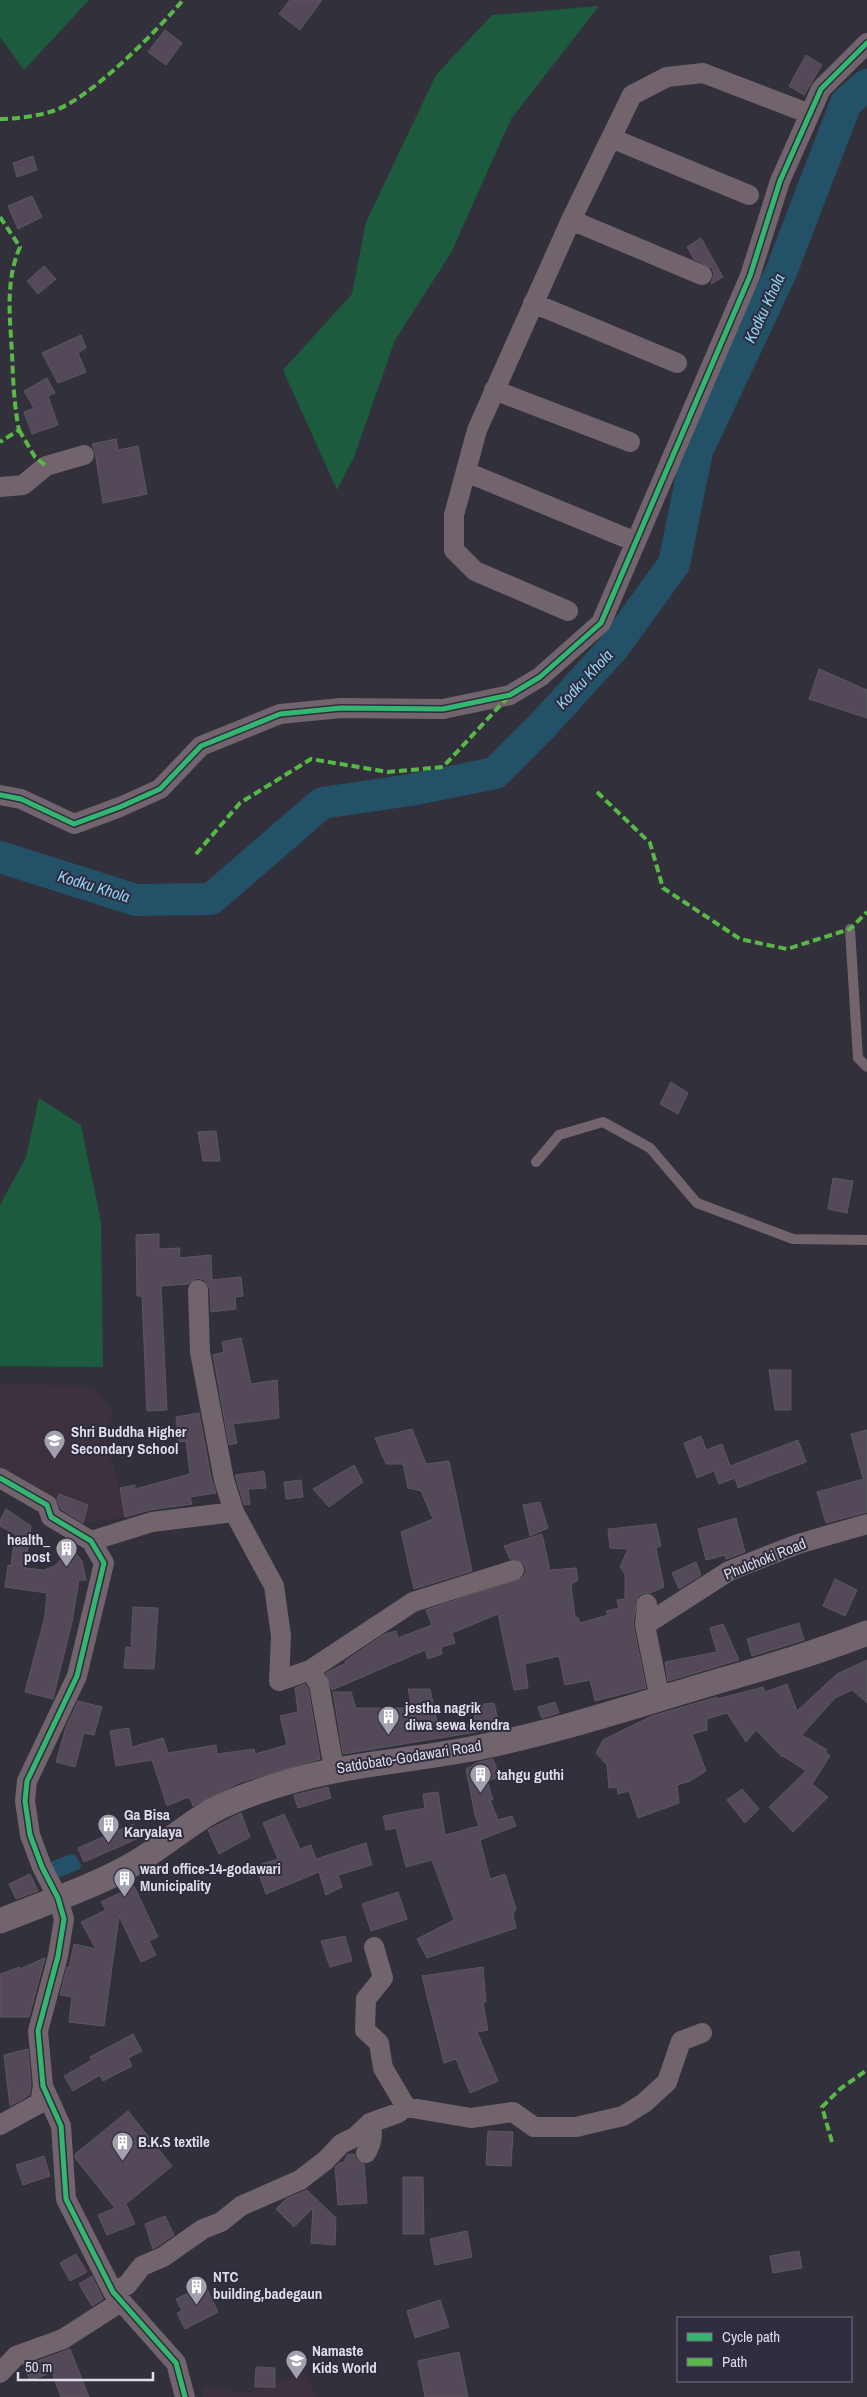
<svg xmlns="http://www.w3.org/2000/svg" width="867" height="2397" font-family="'Archivo Narrow',sans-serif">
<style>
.education{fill:#3e313e}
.green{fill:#1c5b3e}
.water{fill:#235167}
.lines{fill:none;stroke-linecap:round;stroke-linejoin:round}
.river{stroke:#235167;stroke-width:32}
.building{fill:#544958;stroke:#5b575f}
.service{stroke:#72646d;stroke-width:10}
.minor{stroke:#72646d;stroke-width:20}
.tertiary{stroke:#72646d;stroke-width:25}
.quiet{stroke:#58b947;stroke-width:4;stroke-dasharray:8 4;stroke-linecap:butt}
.cycleway-casing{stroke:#2f2c3f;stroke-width:8}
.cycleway{stroke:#33b770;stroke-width:5}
.labels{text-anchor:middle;stroke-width:4;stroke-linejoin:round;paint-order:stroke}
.poi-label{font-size:15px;font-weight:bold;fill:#dfdde9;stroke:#2f2c3f;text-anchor:start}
.street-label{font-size:15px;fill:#dfdde9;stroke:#2f2c3f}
.water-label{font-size:16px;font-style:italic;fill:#8fd2f4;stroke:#2f2c3f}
</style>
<rect width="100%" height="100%" fill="#32303b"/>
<!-- education -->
<path class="education" d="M0 1383 94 1387 114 1414 103 1434 120 1488 135 1485 140 1515 83 1523 50 1513 0 1488Z
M304 2372 317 2397H203L202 2387 249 2393Z"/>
<!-- green -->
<path class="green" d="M0 0H89L24 70 0 37Z
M599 6 511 119 451 253 395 340 354 457 337 490 283 370 352 294 366 222 436 75 492 15Z
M39 1098 81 1125 101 1222 103 1367 0 1366V1205L26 1157Z"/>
<!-- water -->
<path class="water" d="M71 1854 76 1856 81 1865 80 1869 58 1878 50 1862Z"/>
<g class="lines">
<!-- river -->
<path class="river" d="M0 857 136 900 211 899 322 803 410 790 495 773 542 726 613 648 674 564 697 451 781 272 846 103 867 85"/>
</g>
<!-- building -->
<path class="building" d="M290 0H322L300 30 279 14Z
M165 30 182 43 166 65 148 52Z
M806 55 822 65 804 95 789 86Z
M33 156 37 170 17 177 13 163Z
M32 196 42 217 18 229 8 206Z
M701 238 723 277 711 284 714 274 712 268 694 259 687 247Z
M44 266 56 279 38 294 27 281Z
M81 335 86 348 78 353 86 372 58 383 42 353Z
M47 378 55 393 48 396 58 425 32 434 24 412 34 408 24 391Z
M116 439 118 450 138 446 147 494 103 503 95 452 92 444Z
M819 669 867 690V718L809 699Z
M671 1082 688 1093 678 1114 660 1104Z
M216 1131 220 1161H203L198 1132Z
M833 1178 853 1181 847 1213 828 1209Z
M159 1234V1249L180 1248 179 1258 211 1255 212 1280 241 1277 243 1296 235 1297 236 1309 211 1312 210 1289 204 1280 197 1278 188 1284 161 1286 167 1410 147 1411 142 1296H137L136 1235Z
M241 1338 251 1384 277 1380 279 1418 233 1424 237 1443 229 1445 213 1355 224 1352 222 1342Z
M769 1370H791V1410H775Z
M199 1413 211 1477 216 1493 190 1497 192 1504 150 1510 125 1517 120 1488 135 1485V1489L190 1474 186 1441 179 1442 176 1417Z
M412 1429 426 1464 449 1461 472 1571 414 1589 401 1532 433 1519 421 1491 408 1488 403 1464H386L375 1438Z
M867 1430V1477L863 1478 851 1434Z
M701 1436 706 1450 722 1444 730 1466 798 1440 806 1462 738 1488 735 1478 719 1484 714 1471 697 1478 684 1443Z
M354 1465 363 1482 329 1507 313 1489Z
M264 1471 266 1488 248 1489 250 1504 244 1505 235 1475Z
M867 1478V1512L826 1523 817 1492Z
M301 1480 303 1497 286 1499 284 1482Z
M59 1494 88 1505 83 1523 61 1509 57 1499Z
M540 1502 548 1528 530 1536 523 1505Z
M6 1509 31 1526 25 1568 44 1570 55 1566 71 1547 82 1561 86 1580H79L72 1622 53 1699 25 1692 45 1616 47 1593 5 1587 8 1565 11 1566 15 1534 0 1526V1521Z
M736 1518 745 1552 726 1559 725 1555 706 1560 698 1529Z
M656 1524 661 1546 656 1548 664 1587 650 1593H643L638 1597 633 1624 646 1688 595 1701 590 1680 565 1685 559 1656 525 1664 528 1688 514 1690 498 1614 452 1633 455 1643 441 1647 442 1654 428 1659 425 1650 332 1690 326 1673 346 1663 345 1661 385 1634 396 1631 398 1638 432 1625 426 1610 522 1578 526 1572 525 1566 517 1559H510L504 1546 542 1534 550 1570 576 1568 578 1580 571 1585 575 1617 578 1618 580 1623 608 1615 606 1611 619 1608 617 1600 625 1599V1574L620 1567 628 1549 610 1548 608 1529Z
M696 1562 701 1575 679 1589 672 1573Z
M835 1579 857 1590 845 1616 823 1606Z
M133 1607 158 1608 154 1669 124 1668 126 1647 131 1648Z
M799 1623 804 1640 752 1656 747 1639Z
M723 1624 739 1660 668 1681 665 1662 717 1652 710 1628Z
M867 1660V1703L852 1690 835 1698 802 1735 827 1750 825 1752 830 1756 812 1784 828 1797 793 1832 769 1807 806 1771 783 1756 782 1757 756 1730 746 1742 727 1713 707 1719V1730L692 1734 706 1771 690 1781 677 1785 679 1803 638 1818 629 1791 618 1794 617 1787 609 1788 607 1765 596 1753 603 1740 652 1716 717 1697V1699L763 1687 765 1692 787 1684 797 1711 837 1674Z
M305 1684 308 1688 320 1759 241 1782 193 1806 190 1798H186L167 1806 152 1760 116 1766 110 1731 129 1728 132 1747 163 1738 168 1753 216 1745 217 1754 254 1749 255 1754 287 1745 280 1716 298 1712 295 1688Z
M408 1689H430L439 1731 475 1723 474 1705 494 1703 500 1728 343 1754 333 1692H351L356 1708H412Z
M78 1701 102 1707 94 1735 84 1733 75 1767 56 1762 66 1727Z
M555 1702 559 1713 542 1718 538 1707Z
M493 1759 500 1778 487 1780 493 1800H490L498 1820 512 1816 516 1826 480 1840 490 1879 505 1874 516 1909 513 1914 516 1928 427 1958 417 1939 454 1920 432 1860 406 1867 396 1828 386 1830 383 1816 425 1808 423 1794 438 1792 445 1835 479 1826 475 1815 466 1769 479 1762Z
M328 1787 331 1798 298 1808 294 1795Z
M742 1789 759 1809 745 1823 727 1800Z
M241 1813 250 1837 219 1854 208 1830Z
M284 1814 300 1849 311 1845 316 1859 366 1843 372 1865 338 1875 342 1887 326 1895 319 1872 266 1894 256 1866 278 1859 263 1823Z
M133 1824 139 1838 84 1862 78 1848Z
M30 1874 38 1891 16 1899 9 1884Z
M134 1886 158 1937 149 1941 156 1955 141 1962 119 1916 104 2026 69 2022 72 1997 60 1995 67 1967 69 1968 74 1944 96 1949 81 1922 106 1910 101 1902Z
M398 1892 407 1919 371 1931 362 1904Z
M345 1936 352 1961 330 1967 321 1941Z
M45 1958 29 2017H0V1974L20 1967V1969Z
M483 1967 486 2002 483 2003 488 2030 477 2032 498 2081 470 2093 456 2059 444 2063 422 1976Z
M133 2034 142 2051 128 2058 132 2066 103 2081 100 2075 73 2091 64 2076 92 2060 90 2057Z
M28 2049 31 2086 29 2095 26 2097 23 2094 25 2098 10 2106 4 2055Z
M128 2111 172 2166 126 2204 135 2224 107 2235 98 2215 115 2208 75 2158V2154Z
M488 2131 513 2132 511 2166 486 2165Z
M354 2154 356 2159 364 2164 367 2203 338 2205 335 2167 340 2163 344 2162 347 2155Z
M44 2156 50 2176 23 2185 16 2165Z
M403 2177H423L424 2234H403Z
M307 2190 336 2218 335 2245 311 2243 313 2208 294 2227 276 2209 286 2199Z
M165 2216 174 2235 153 2249 145 2224Z
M467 2231 472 2257 435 2265 430 2239Z
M799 2251 802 2268 773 2273 770 2256Z
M76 2254 87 2272 70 2281 60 2263Z
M92 2276 103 2299 92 2306 79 2284Z
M205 2285 218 2312 185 2329 177 2313 182 2311 176 2299Z
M440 2300 449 2327 415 2338 407 2311Z
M70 2349 89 2397H61L52 2372 30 2381 24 2366Z
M459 2352 468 2397H425L418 2361Z
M256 2367 275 2368V2387H255Z"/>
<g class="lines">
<!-- service -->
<path class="service" d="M850 929 858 1058 867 1067
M536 1162 559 1135 603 1122 650 1148 697 1203 793 1239 867 1240"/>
<!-- minor -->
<path class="minor" d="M611 138 749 195
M571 220 702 275
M533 303 677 363
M494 390 630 442
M466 472 636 542
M0 487 23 485 46 466 84 455
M568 611 475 571 454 550V515L477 430 571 220 632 95 667 77 703 73 810 114
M0 795 21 799 74 824 120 807 160 789 201 746 280 714 341 708 443 709 510 695 540 677 601 623 750 276 780 181 821 89 867 43
M198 1290 200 1352 224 1480 234 1512 274 1586 281 1636 279 1681 310 1670 413 1602 514 1570
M0 1478 47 1505 51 1517 91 1541 104 1563 77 1676 27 1781 25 1801 30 1835 42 1867 58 1898 64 1919 58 1956 38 2031 43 2086 61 2126 66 2199 113 2292 176 2363 185 2397
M91 1541 152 1522 234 1512
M647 1604 645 1625 660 1699
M645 1625 729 1571 798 1544 867 1524
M310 1670 319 1684 334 1769
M374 1947 383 1978 366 1999 365 2030 379 2043 383 2068 406 2107
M0 2125 40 2103 43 2086
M366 2153C372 2143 374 2134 370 2123
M113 2292 127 2285 142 2266 163 2257 203 2229 221 2222 241 2206 300 2180 326 2160 341 2144 355 2137 370 2123 398 2113 406 2107 471 2118 513 2112 534 2127H576L623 2116 644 2103 667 2082 681 2041 702 2033
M0 2373 16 2356 63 2339 119 2303V2298"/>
<!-- tertiary -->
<path class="tertiary" d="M0 1921C42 1904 88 1889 128 1867 158 1851 182 1828 212 1811 234 1799 258 1791 281 1784 338 1766 396 1762 454 1752 535 1738 616 1712 695 1688 753 1671 811 1655 867 1633"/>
<!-- quiet -->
<path class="quiet" d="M0 119C17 119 37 116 53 111 89 100 158 30 183 0
M0 217 20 247C5 281 10 318 12 353 13 379 14 405 19 430L0 442
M19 430 35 457 46 466
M597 792 650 843 663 888 740 939 787 949 850 929 867 912
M196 854 240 803 311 759 388 772 443 767 508 697
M832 2142 822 2107 840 2089 867 2070"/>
<defs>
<path id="cycleway" d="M0 795 21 799 74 824 120 807 160 789 201 746 280 714 341 708 443 709 510 695 540 677 601 623 750 276 780 181 821 89 867 43
M0 1478 47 1505 51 1517 91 1541 104 1563 77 1676 27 1781 25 1801 30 1835 42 1867 58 1898 64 1919 58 1956 38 2031 43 2086 61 2126 66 2199 113 2292 176 2363 185 2397"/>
</defs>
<!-- cycleway casing -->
<use href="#cycleway" class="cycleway-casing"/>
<!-- cycleway -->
<use href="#cycleway" class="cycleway"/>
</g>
<!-- icons -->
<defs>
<symbol id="school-pin" viewBox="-11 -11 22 30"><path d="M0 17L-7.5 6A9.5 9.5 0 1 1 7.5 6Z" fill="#a2a0ac" stroke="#2f2c3f"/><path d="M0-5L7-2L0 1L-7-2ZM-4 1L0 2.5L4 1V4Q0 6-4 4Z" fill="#fff"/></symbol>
<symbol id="building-pin" viewBox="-11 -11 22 30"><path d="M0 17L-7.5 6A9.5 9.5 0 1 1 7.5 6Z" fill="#a2a0ac" stroke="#2f2c3f"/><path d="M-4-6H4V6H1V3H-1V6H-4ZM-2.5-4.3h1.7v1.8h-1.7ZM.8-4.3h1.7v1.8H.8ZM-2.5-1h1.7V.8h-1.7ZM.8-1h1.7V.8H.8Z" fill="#fff"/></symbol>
</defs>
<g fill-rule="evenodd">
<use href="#school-pin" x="42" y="1428" width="25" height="34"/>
<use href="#building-pin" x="54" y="1536" width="25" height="34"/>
<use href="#building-pin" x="376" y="1704" width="25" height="34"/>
<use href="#building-pin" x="468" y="1762" width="25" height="34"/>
<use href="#building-pin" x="96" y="1812" width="25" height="34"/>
<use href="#building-pin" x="112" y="1866" width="25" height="34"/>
<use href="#building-pin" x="110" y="2130" width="25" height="34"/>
<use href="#building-pin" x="184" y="2274" width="25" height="34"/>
<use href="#school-pin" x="284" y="2348" width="25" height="34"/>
</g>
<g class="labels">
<!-- poi labels -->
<g class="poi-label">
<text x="71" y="1437">Shri Buddha Higher<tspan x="71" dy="17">Secondary School</tspan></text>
<text x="50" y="1545" text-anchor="end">health_<tspan x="50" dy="17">post</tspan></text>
<text x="405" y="1713">jestha nagrik<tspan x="405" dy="17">diwa sewa kendra</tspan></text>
<text x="497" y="1780">tahgu guthi</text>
<text x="124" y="1820">Ga Bisa<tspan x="124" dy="17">Karyalaya</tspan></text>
<text x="140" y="1874">ward office-14-godawari<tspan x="140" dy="17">Municipality</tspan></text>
<text x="138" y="2147">B.K.S textile</text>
<text x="213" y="2282">NTC<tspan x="213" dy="17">building,badegaun</tspan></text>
<text x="312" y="2356">Namaste<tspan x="312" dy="17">Kids World</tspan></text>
</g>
<!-- street labels -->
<g class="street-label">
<text transform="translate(765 1559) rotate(-22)" y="5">Phulchoki Road</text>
<text transform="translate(409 1757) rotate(-9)" y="5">Satdobato-Godawari Road</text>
</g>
<!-- water labels -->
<g class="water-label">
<text transform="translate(764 308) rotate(-65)" y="6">Kodku Khola</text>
<text transform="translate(584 679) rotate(-47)" y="6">Kodku Khola</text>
<text transform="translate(94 886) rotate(17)" y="6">Kodku Khola</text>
</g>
</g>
<!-- legend -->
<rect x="677" y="2317" width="175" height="65" fill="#2f2c3f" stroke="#757383"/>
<rect x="687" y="2333" width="25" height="8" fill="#33b770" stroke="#757383"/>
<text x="722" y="2342" font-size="15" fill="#dfdde9">Cycle path</text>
<rect x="687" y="2358" width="25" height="8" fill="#58b947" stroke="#757383"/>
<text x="722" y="2367" font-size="15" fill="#dfdde9">Path</text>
<!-- scale -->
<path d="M18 2372v8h135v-8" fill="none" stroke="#dfdde9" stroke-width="2.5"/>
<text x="25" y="2372" font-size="15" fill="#dfdde9" stroke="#2f2c3f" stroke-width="4" paint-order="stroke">50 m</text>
</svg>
